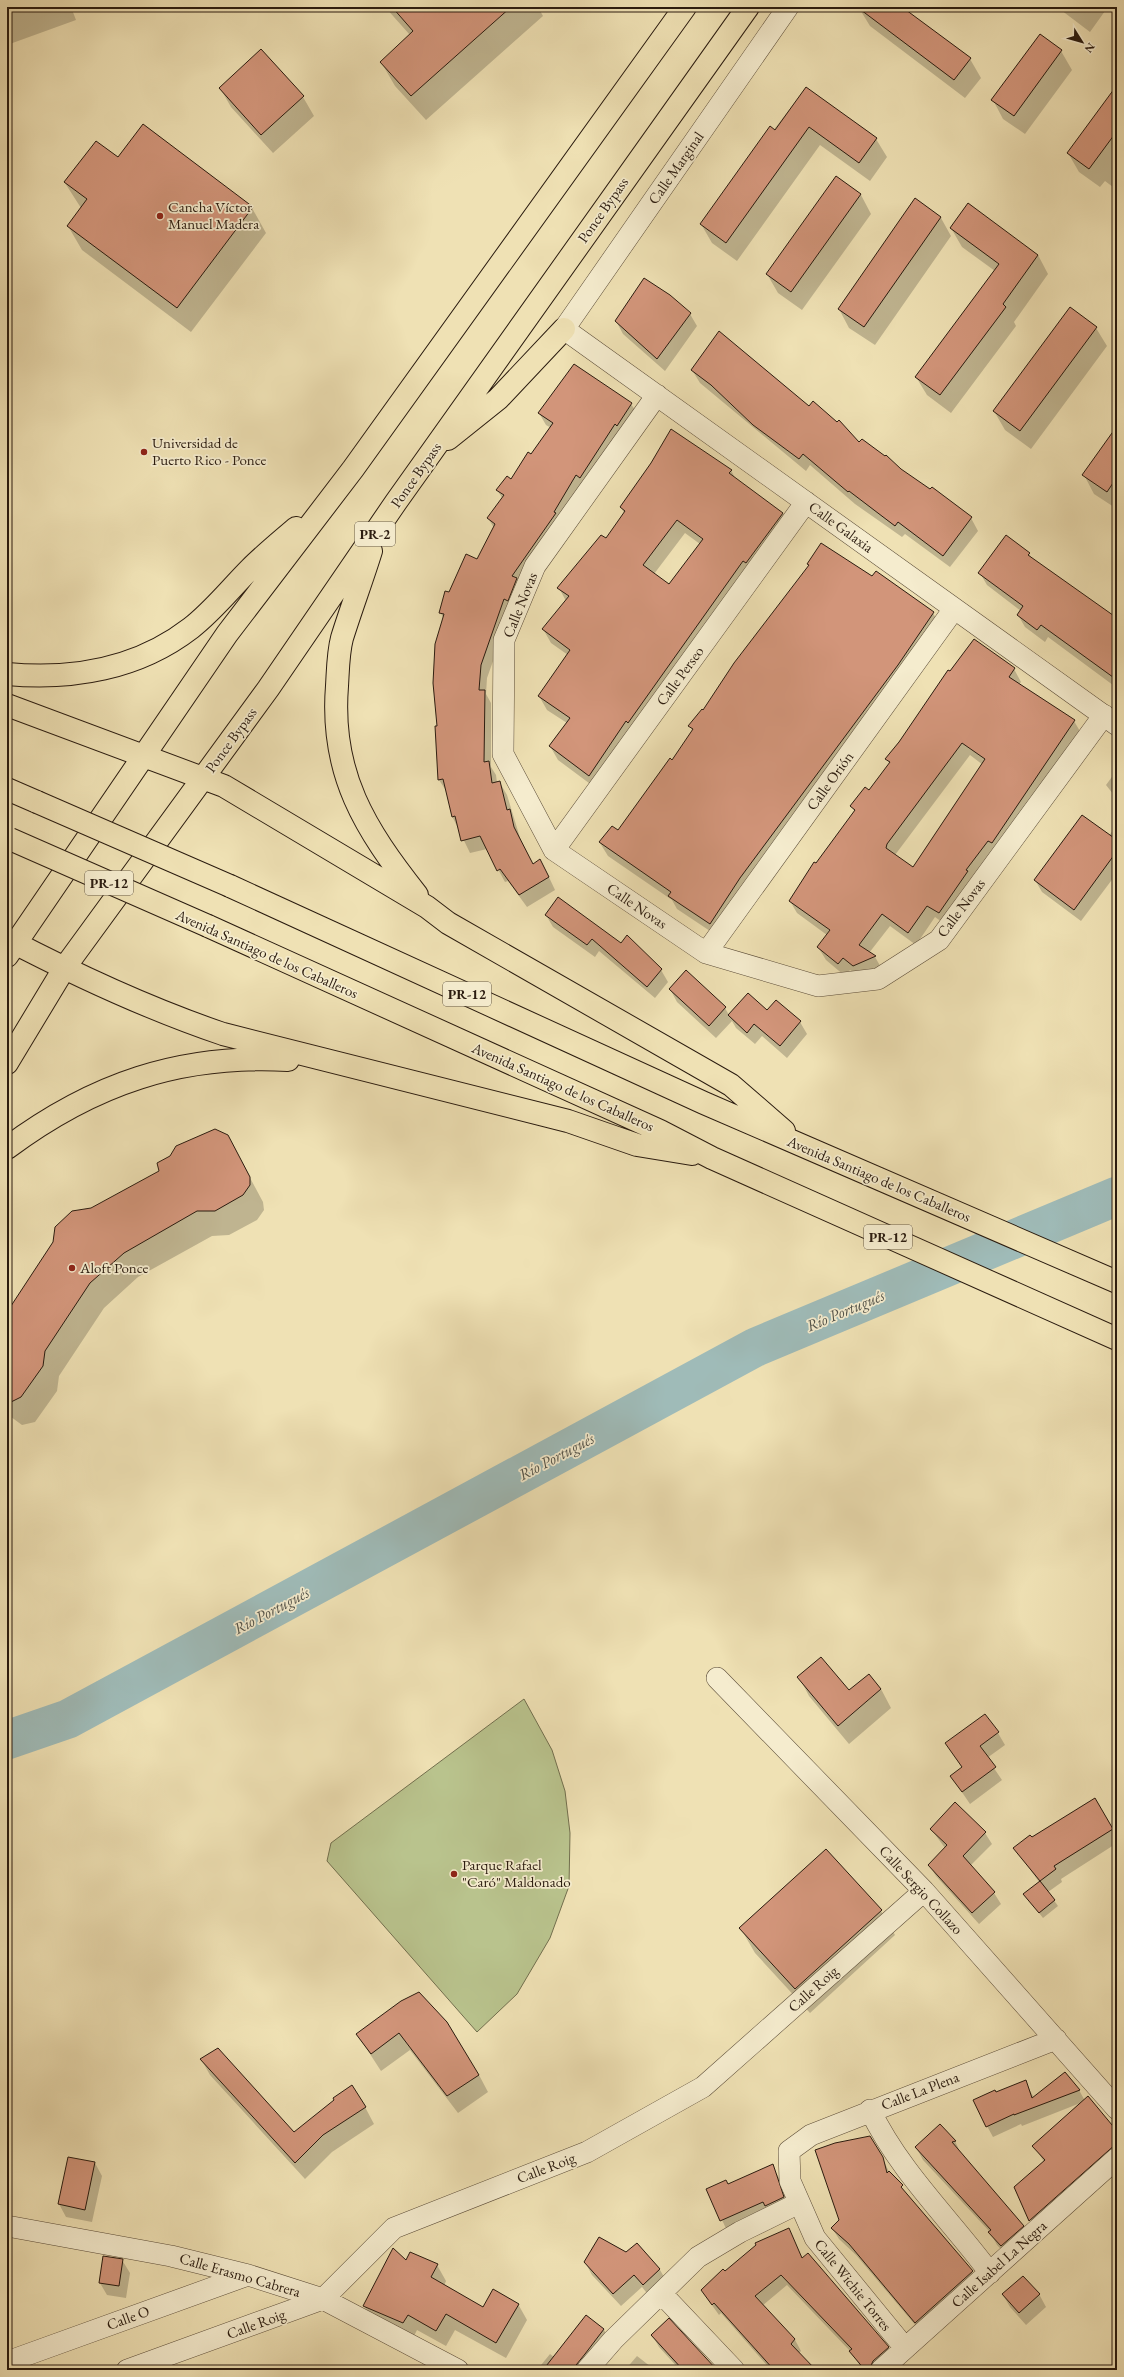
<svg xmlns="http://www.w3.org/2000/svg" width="1124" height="2377" font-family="'EB Garamond',serif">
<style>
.green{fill:#b9c38d;stroke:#726f4e}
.shadow{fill:#0003;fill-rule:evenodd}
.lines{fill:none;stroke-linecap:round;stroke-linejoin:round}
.river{stroke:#9fbbb8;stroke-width:39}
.building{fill:#d2957a;stroke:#2a1b0f;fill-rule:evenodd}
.street-casing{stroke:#5b4c38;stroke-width:22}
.highway-casing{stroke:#2a1b0f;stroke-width:24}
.street{stroke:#f5ecce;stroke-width:21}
.highway{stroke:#efe1b4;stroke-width:22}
.highway-bridge-casing{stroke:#2a1b0f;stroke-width:24;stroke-linecap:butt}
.highway-bridge{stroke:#efe1b4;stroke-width:22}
.poi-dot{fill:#8f2418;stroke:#f5ecce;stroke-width:1.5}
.labels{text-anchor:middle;stroke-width:3.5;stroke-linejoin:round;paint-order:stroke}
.shield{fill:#f5ecce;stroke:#675a48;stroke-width:1}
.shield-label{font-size:14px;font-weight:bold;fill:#2a1b0f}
.street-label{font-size:15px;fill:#2a1b0f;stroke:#f5ecce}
.poi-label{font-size:15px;fill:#2a1b0f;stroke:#f5ecce;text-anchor:start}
.water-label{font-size:16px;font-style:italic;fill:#53534a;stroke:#f5ecce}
</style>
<rect width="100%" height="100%" fill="#efe1b4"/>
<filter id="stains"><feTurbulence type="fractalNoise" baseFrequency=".005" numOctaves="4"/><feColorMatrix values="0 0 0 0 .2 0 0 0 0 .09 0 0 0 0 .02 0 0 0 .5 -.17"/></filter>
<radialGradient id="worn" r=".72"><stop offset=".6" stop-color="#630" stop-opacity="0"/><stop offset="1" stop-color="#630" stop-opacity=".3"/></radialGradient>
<!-- green -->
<path class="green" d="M524 1699 552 1750 565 1791 570 1833 569 1886 550 1938 517 1994 477 2032 327 1861 331 1843Z"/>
<!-- shadow -->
<path class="shadow" d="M7 7H71L76 20 7 45Z
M385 7H538L543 16 426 120 395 86 381 62 410 35Z
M901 7 970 59 981 78 965 98 870 26 859 8Z
M1057 7H1103L1105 11 1090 32Z
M1040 35 1061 51 1072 70 1025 134 1003 119 993 100Z
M261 51 303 97 314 116 273 153 231 107 220 88Z
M806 88 876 139 887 157 870 181 820 145 737 261 712 243 701 224Z
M1117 89V190L1105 181 1100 187 1079 172 1068 153Z
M118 159 252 208 266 233 191 332 82 250 68 226 81 208 65 183Z
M836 178 861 195 871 214 802 310 778 293 767 274Z
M915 200 941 218 951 236 875 345 849 328 839 309Z
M951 228 1038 255 1048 274 1014 322 1016 326 951 413 927 395 916 377 995 271 962 247Z
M690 314 697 326 665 371 623 334 616 321Z
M1096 328 1107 346 1031 449 1005 430 994 411Z
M1117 335V348L1113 341Z
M692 370 809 408 971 518 978 531 950 567 905 534 902 537 855 504 810 465 806 471 700 383Z
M631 404 639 416 511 611 487 678 486 694 491 703V767L496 775 497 783H500L507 795 521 841 533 865 547 873 555 890 527 907 508 881 505 882 487 849 470 853 452 816 447 792 439 780 438 727 444 619 440 612 450 593 478 560 494 528 488 518 503 499 497 490 512 481 551 428 546 425 539 413Z
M1117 428V509L1094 494 1084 475Z
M731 470 736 480 783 514 790 527 597 789 558 760 550 746 567 723 547 710 539 696 568 655 551 643 543 629 566 601 559 588 606 539 624 513 621 507ZM685 533 700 544 669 585 654 574Z
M1006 537 1029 554 1033 560 1117 619V682L1112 678 1117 688 1048 637 1045 642 1025 627 1018 615 1021 611 987 585 980 573Z
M808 564 872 578 933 613 941 627 719 937 677 909 672 900 608 856 600 843 619 831 672 761 693 732 690 726 703 711 809 566Z
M1014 669 1021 682 1019 685 1074 721 1081 733 946 925 935 917 916 945 890 926 869 953 875 957 882 969 861 978 850 970 845 976 826 960 818 947 827 935 797 913 790 901 855 812 851 806 869 792 890 764 886 759 951 672ZM970 755 983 765 914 868 895 855Z
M1117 770V799L1106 785Z
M1117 824V873L1081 921 1042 892 1035 880 1109 836Z
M546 915 661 970 668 982 655 998 599 951 595 957 553 927Z
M686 972 725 1008 729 1015 767 1011 800 1022 807 1034 787 1058 762 1036 755 1044 736 1028 732 1021 716 1038 677 1002 670 989Z
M241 1161 263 1202 264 1210 257 1220 229 1235 212 1236 138 1277 104 1308 59 1376 57 1391 35 1422 22 1425 7 1414V1309L9 1310 91 1209Z
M869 1675 881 1689 891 1708 849 1744 809 1696 799 1677 849 1692Z
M998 1733 1005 1745 987 1758 1002 1780 970 1804 951 1776 962 1768 946 1743Z
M1094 1799 1117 1837V1843L1061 1879 1062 1882 1048 1892 1058 1906 1043 1918 1025 1895 1039 1882 1015 1848Z
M931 1829 985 1833 992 1844 970 1866 994 1893 1001 1904 979 1924 936 1876 929 1865 945 1848Z
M826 1851 881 1911 895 1935 810 2013 755 1953 741 1929Z
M402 2002 479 2075 488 2092 458 2113 410 2050 381 2071 357 2034Z
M201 2059 294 2133 335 2101 365 2107 374 2124 332 2152 305 2179 210 2075Z
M1025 2081 1034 2098 1079 2090 1085 2101 1111 2125 1117 2122V2162L1037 2232 1015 2188 1044 2162 1034 2146 1083 2102 1022 2126 1021 2124 993 2137 987 2126 996 2093Z
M955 2141 961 2154 1023 2226 1030 2238 1009 2258 997 2245 990 2232 923 2160 916 2147Z
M882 2157 890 2174 972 2272 979 2282 922 2333 856 2255 839 2239 832 2228 840 2221Z
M69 2158 95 2163 102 2176 92 2222 66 2217 59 2204Z
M772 2165 779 2178 790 2210 728 2233 708 2189 728 2185Z
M7 2181 10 2186 7 2191Z
M788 2229 803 2259 888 2348 894 2359 882 2370H863L850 2351 787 2285 762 2306 795 2340 801 2351 799 2353 815 2370H771L721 2313 719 2315 709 2301 703 2290Z
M637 2244 660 2270 667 2282 650 2297 642 2287 621 2306 592 2275 585 2262 627 2254Z
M122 2260 130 2273 126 2298 107 2295 100 2283Z
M437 2265 446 2281 444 2286 483 2309 518 2304 527 2320 506 2358 455 2330 446 2346 417 2330 413 2338 373 2321 364 2306Z
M1039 2294 1046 2307 1026 2325 1010 2307 1003 2295Z
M586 2316 604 2330 611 2342 589 2370H537L550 2354 554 2357Z
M652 2335 716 2370H680L659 2347Z
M637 2356 655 2370H625Z"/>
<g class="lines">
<!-- river -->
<path class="river" d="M7 1740 68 1719 756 1347 1117 1196"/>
</g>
<!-- building -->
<path class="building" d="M392 7H511L411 96 380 62 413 31Z
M857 7H902L971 58 954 80Z
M1040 34 1062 50 1014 116 991 100Z
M261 49 304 96 261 135 219 88Z
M1117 85V131L1089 169 1067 153Z
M806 87 877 138 859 163 809 127 726 243 700 224 770 126 775 130Z
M143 124 253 207 177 308 67 226 87 199 64 182 96 141 118 157Z
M836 176 861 194 791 292 766 274Z
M915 198 941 217 864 327 838 309Z
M968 203 1038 255 1003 304 1006 307 940 395 915 377 999 264 950 228Z
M644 278 670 295 691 313 657 359 615 321Z
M1070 307 1097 327 1020 431 993 411Z
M719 331 809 406 813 401 837 422 839 420 859 442 862 439 885 456 886 455 901 469 930 489 932 487 972 517 943 556 898 522 895 526 849 491 848 492 803 454 799 459 753 425 711 385 691 370Z
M574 364 632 403 617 426 615 424 580 478 576 475 554 512 556 513 512 576 517 578 508 601 504 599 481 665 479 690H485L484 762 489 761 492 783 500 781 507 810 510 809 514 827 533 864 540 859 549 877 519 895 500 869 497 871 480 836 461 841 455 816 452 817 443 779 438 780 435 726H437L433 683 435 644 444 614 439 613 445 591 449 592 466 554 477 559 495 524 487 518 504 495 496 490 507 476 511 479 528 452 531 454 553 423 538 413Z
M1117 426V477L1107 492 1082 475Z
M671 429 732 470 729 473 783 513 746 563 743 561 628 723 626 721 589 776 549 746 570 718 538 696 570 650 542 629 569 596 557 588 601 535 606 538 625 511 620 507 651 463ZM677 520 703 539 669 584 643 565Z
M1006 535 1030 553 1028 555 1117 618V680L1041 625 1037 630 1017 615 1023 606 978 573Z
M821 543 872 576 876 571 934 612 898 665 740 878 710 924 668 896 671 892 599 842 612 826 618 830 670 758 672 760 693 729 688 726 702 709 703 710 734 663 809 565 807 564Z
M974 639 1015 668 1009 677 1075 720 992 843 988 841 966 870 968 871 939 913 927 906 908 933 882 914 859 945 876 956 853 966 843 958 838 964 817 947 830 930 789 901 814 862 816 863 855 810 850 806 865 787 869 790 890 762 885 759 899 742 948 670 950 671ZM962 743 985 759 913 867 886 848 887 844Z
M1082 815 1117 840V851L1074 910 1034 880Z
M558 897 621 943 627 935 662 969 647 987 592 939 587 945 545 915Z
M686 970 726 1007 709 1026 669 989Z
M748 993 767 1010 776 1000 801 1021 780 1046 754 1024 747 1033 728 1015Z
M215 1129 228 1135 250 1177V1185L243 1195 215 1211H197L124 1253 90 1283 45 1351 43 1366 21 1397 7 1404V1312L53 1242 55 1227 72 1211 91 1208 159 1171 157 1163 170 1156 176 1146Z
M821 1657 849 1690 869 1674 881 1689 838 1726 797 1677Z
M985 1714 999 1732 980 1746 996 1767 962 1792 950 1776 962 1767 945 1743Z
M1095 1798 1113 1829 1054 1866 1056 1869 1040 1881 1013 1848 1030 1835 1032 1837Z
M955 1802 986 1832 963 1856 995 1892 972 1913 928 1865 947 1845 930 1829Z
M826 1849 882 1910 795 1989 739 1928Z
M1040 1881 1055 1900 1039 1913 1023 1894Z
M419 1992 447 2022 479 2075 447 2096 399 2033 371 2054 356 2034 401 2001Z
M218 2048 294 2132 334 2100 333 2098 352 2085 366 2107 323 2135 295 2163 200 2059Z
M1065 2072 1080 2090 1014 2115V2114L986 2127 973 2100 995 2090 996 2092 1026 2080 1032 2098Z
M1088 2096 1117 2131V2143L1029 2221 1014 2187 1045 2160 1032 2146Z
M940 2124 956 2141 952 2142 1024 2226 1001 2246 988 2232 991 2230 915 2147Z
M870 2136 883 2157 887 2173 889 2171 903 2185 901 2187 973 2271 915 2323 849 2244 831 2228 839 2220 815 2150 835 2143Z
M68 2157 95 2162 85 2210 58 2204Z
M773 2164 784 2197 765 2206 763 2202 720 2221 706 2189 726 2180 728 2184Z
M789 2228 802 2258 808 2253 889 2347 873 2361 869 2370H865L849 2351 852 2349 781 2275 755 2296 795 2339 791 2344 816 2370H774L714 2303 712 2305 701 2290 723 2269 725 2271 756 2245 755 2243Z
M599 2237 626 2252 637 2243 660 2269 643 2285 634 2275 613 2294 584 2262Z
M393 2248 406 2260 410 2252 438 2264 431 2277 483 2307 493 2289 519 2304 496 2343 446 2314 436 2331 408 2315 403 2323 363 2306Z
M103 2256 123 2259 119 2286 99 2283Z
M1023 2276 1040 2294 1019 2313 1002 2294Z
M586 2315 604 2329 585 2354 572 2370H543Z
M669 2318 717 2370H683L651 2335Z"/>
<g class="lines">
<defs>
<path id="street" d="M788 7 564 329 1117 725
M657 395 535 566 504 640 503 754 554 850 706 953 818 986 878 979 939 940 1104 715
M554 850 806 502
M706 953 954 609
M717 1678 924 1891 1117 2109
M870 2110C900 2172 949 2218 990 2273
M7 2226 171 2256 248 2275 323 2299 458 2370
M661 2293 734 2370
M905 2348 815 2238 790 2181 789 2151 811 2135 1056 2039
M7 2362 248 2275
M127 2370 323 2299 394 2228 587 2152 703 2087 924 1891
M587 2370 613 2340 698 2257 740 2232 799 2203
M881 2370 1117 2158"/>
<path id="highway" d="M448 439 498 399 564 329
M371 551C362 580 351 609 342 638 338 653 338 670 337 686 330 774 365 829 417 895
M7 674C72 680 138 669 191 628 213 611 231 588 251 568 265 554 281 541 296 528
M7 705 224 786 427 907 448 923 731 1085 784 1131
M7 789 37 802
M230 886 704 1103 1117 1282
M208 926 660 1131 712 1158 1117 1339
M7 939C76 975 149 1009 223 1034L568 1121 637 1145 692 1154
M7 956 227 634 353 469 685 7
M7 1063 65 967 268 689 396 502 748 7
M7 1148C93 1084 180 1054 288 1060"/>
</defs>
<!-- street casing -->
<use href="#street" class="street-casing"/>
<!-- highway casing -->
<use href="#highway" class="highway-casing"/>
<!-- street -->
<use href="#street" class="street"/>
<!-- highway -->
<use href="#highway" class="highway"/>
<defs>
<path id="highway-bridge" d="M37 802 230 886
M10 839 208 926"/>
</defs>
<!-- highway-bridge casing -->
<use href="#highway-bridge" class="highway-bridge-casing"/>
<!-- highway-bridge -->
<use href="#highway-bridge" class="highway-bridge"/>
</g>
<!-- markers -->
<g class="poi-dot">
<circle cx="160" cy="216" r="4"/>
<circle cx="144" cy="452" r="4"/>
<circle cx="72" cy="1268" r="4"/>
<circle cx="454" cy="1874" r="4"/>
</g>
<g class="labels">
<!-- shield labels -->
<g class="shield">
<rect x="355" y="522" width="40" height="24" rx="3"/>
<rect x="85" y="871" width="48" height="24" rx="3"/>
<rect x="443" y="982" width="48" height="24" rx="3"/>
<rect x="864" y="1225" width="48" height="24" rx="3"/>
</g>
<g class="shield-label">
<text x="375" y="539">PR-2</text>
<text x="109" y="888">PR-12</text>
<text x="467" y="999">PR-12</text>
<text x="888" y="1242">PR-12</text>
</g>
<!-- street labels -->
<g class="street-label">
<text transform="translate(676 168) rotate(-55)" y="5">Calle Marginal</text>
<text transform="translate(603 210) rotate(-55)" y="5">Ponce Bypass</text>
<text transform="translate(416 475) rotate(-55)" y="5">Ponce Bypass</text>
<text transform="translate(841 527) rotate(36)" y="5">Calle Galaxia</text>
<text transform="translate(520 605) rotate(-68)" y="5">Calle Novas</text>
<text transform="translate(680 676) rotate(-54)" y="5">Calle Perseo</text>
<text transform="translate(231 740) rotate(-54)" y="5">Ponce Bypass</text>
<text transform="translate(830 781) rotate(-54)" y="5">Calle Orión</text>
<text transform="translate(637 906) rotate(34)" y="5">Calle Novas</text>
<text transform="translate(961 908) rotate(-53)" y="5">Calle Novas</text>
<text transform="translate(267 954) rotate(24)" y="5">Avenida Santiago de los Caballeros</text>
<text transform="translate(563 1087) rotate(24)" y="5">Avenida Santiago de los Caballeros</text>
<text transform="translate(879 1179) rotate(23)" y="5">Avenida Santiago de los Caballeros</text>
<text transform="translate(921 1890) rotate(47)" y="5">Calle Sergio Collazo</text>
<text transform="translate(813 1989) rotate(-42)" y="5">Calle Roig</text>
<text transform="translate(920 2091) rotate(-21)" y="5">Calle La Plena</text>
<text transform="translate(546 2168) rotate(-21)" y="5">Calle Roig</text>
<text transform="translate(999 2264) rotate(-42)" y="5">Calle Isabel La Negra</text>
<text transform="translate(240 2275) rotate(16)" y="5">Calle Erasmo Cabrera</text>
<text transform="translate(853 2285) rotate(51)" y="5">Calle Wichie Torres</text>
<text transform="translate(128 2318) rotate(-20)" y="5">Calle O</text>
<text transform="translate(256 2324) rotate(-20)" y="5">Calle Roig</text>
</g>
<!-- poi labels -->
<g class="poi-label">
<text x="168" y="212">Cancha Víctor<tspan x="168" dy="17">Manuel Madera</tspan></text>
<text x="152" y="448">Universidad de<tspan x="152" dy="17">Puerto Rico - Ponce</tspan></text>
<text x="80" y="1273">Aloft Ponce</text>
<text x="462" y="1870">Parque Rafael<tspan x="462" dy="17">"Caró" Maldonado</tspan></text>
</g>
<!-- water labels -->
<g class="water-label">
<text transform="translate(845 1310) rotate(-23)" y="6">Río Portugués</text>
<text transform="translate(556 1456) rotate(-28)" y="6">Río Portugués</text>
<text transform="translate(271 1610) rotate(-28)" y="6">Río Portugués</text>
</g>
</g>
<!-- margin -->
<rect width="1124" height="2377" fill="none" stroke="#efe1b4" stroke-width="24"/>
<rect x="8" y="8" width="1108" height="2361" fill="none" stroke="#2a1b0f" stroke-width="2"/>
<rect x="12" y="12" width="1100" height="2353" fill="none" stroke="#2a1b0f"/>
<!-- north arrow -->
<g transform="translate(1082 42) rotate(127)" stroke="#f5ecce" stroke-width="3" paint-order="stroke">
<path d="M0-3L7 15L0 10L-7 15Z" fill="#2a1b0f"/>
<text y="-6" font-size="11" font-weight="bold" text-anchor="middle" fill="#2a1b0f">N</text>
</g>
<rect width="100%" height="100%" filter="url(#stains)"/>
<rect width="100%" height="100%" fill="url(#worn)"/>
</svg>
